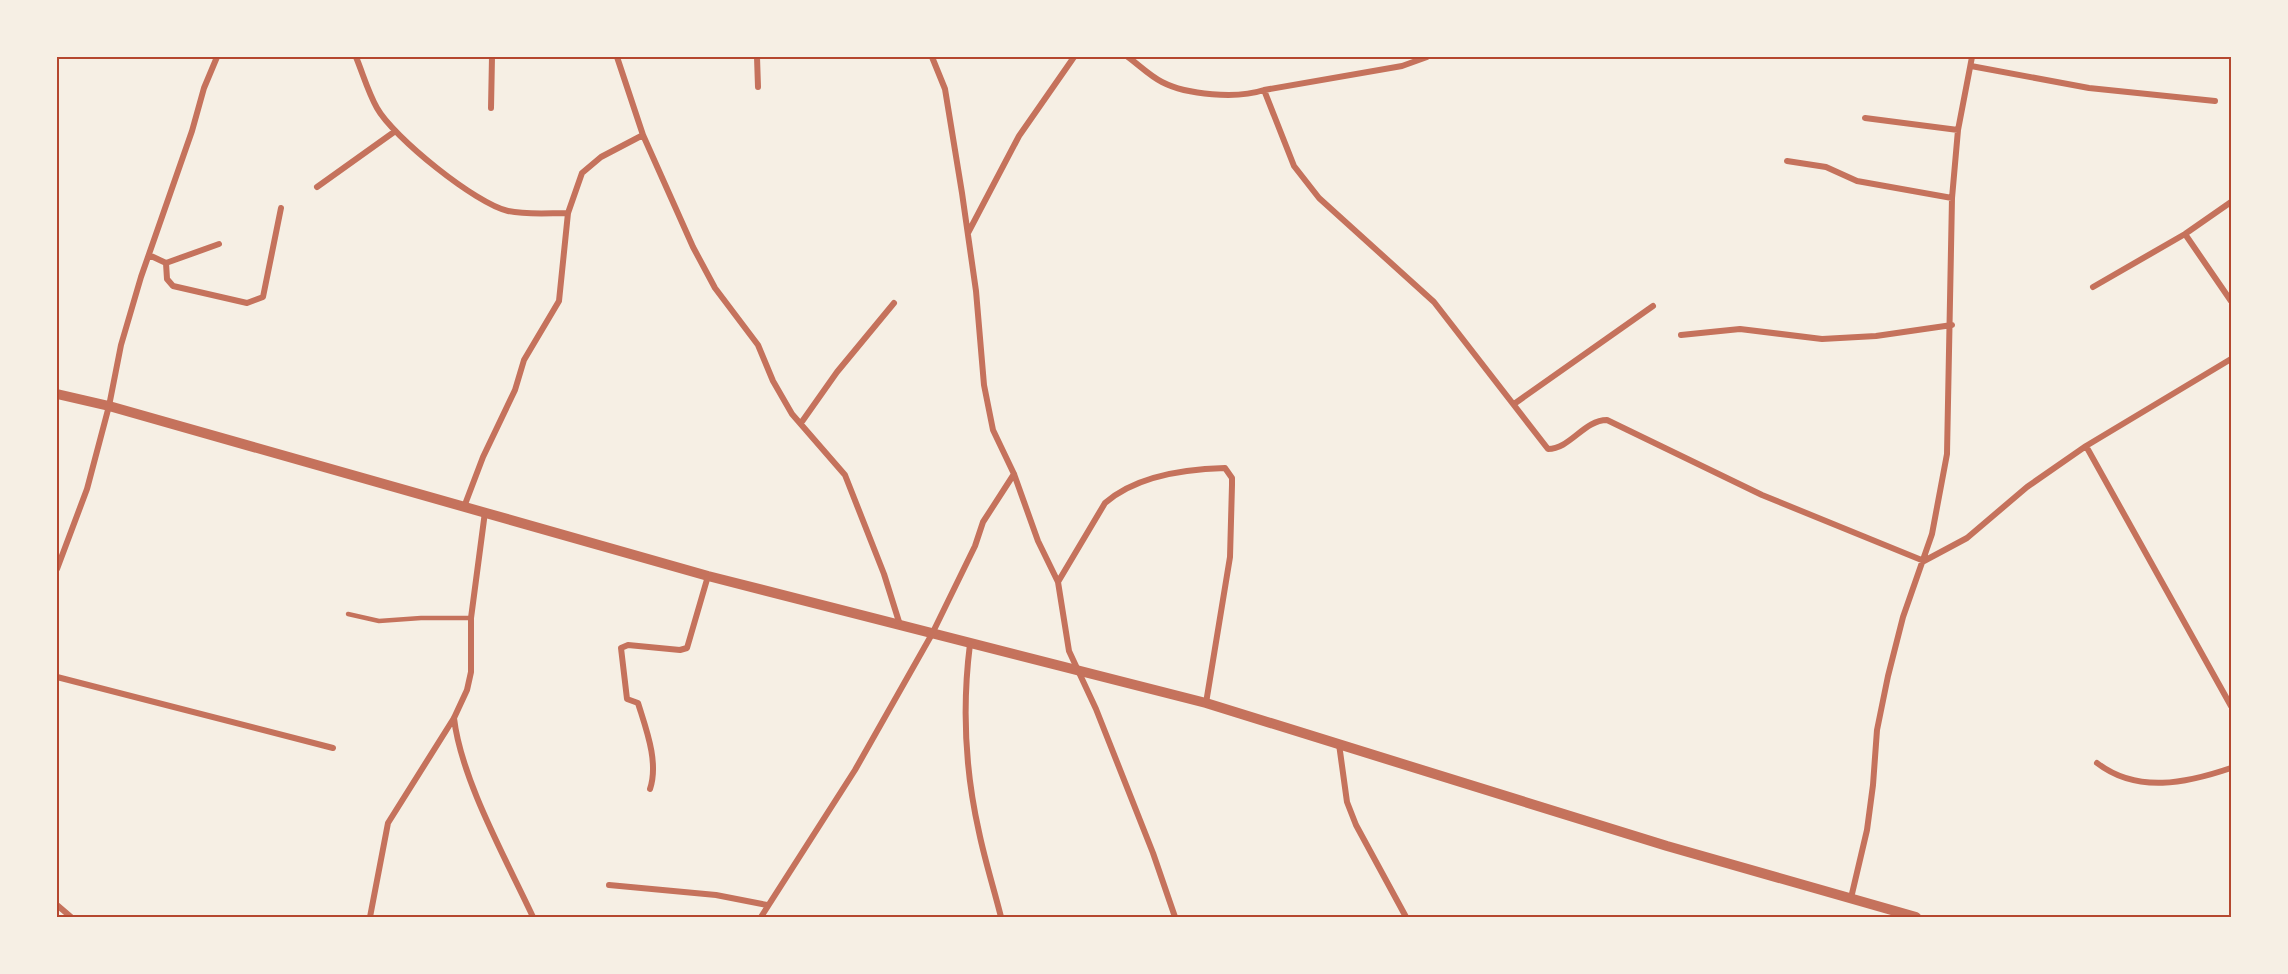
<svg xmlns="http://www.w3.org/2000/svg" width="2288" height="974" font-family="Ubuntu,sans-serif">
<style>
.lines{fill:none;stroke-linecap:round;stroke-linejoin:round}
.service{stroke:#c5725c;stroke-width:4.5}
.minor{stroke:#c5725c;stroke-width:6}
.tertiary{stroke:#c5725c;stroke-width:10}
.neatline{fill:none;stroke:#b5482f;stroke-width:2}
</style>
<rect width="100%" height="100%" fill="#f6efe4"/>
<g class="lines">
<!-- service -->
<path class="service" d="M348 614 379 621 421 618H471"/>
<!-- minor -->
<path class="minor" d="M356 57C363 74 368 92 377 108 393 137 476 204 508 211 527 215 548 213 568 213
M617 57 643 135 693 247 715 288 758 345 773 381 792 414 845 475 884 574 900 625
M757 57 758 87
M932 57 945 89 962 193 976 291 984 385 993 430 1014 474 1038 541 1058 582 1069 651 1096 709 1153 853 1175 917
M1128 57C1139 65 1150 76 1162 82 1187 95 1237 99 1264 90L1402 66 1427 57
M1971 66 2089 88 2215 101
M1264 90 1294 166 1319 198 1434 302 1548 449C1570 449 1584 420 1607 420L1762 495 1924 561 1967 538 2027 487 2086 446 2231 359
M491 108 492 57
M1865 118 1958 130
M1787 161 1826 167 1857 181 1952 198
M317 187 394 132
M968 233 1019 136 1074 57
M2185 234 2231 301
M149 255 166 263 219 244
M166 263 167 279 173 286 247 303 263 297 281 208
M2093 287 2185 234 2231 202
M1681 335 1740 329 1822 339 1876 336 1952 325
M1514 404 1653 306
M801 423 837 372 894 303
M2086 446 2231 706
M464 507 483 457 515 390 524 360 559 301 568 213 582 173 601 157 643 135
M57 569 87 489 109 406 121 345 141 277 192 131 204 88 217 57
M1058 582 1105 503C1136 476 1186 469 1225 468L1232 478V485L1230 557 1206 703
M970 644C962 707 965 770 979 832 985 861 994 889 1001 917
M57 677 333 748
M454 718C461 779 506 859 533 917
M1339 744 1347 802 1356 825 1406 917
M2097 763C2137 794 2187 783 2231 768
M650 789C659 762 646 729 638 703L627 699 621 648 628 645 680 650 687 648 708 576
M609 885 716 895 767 905
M1851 898 1867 830 1873 785 1877 730 1888 676 1903 617 1932 534 1947 454 1952 198 1958 130 1972 57
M57 905 71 917
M370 917 388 823 454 718 467 690 471 672V618L485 512
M761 917 855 770 932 634 975 546 983 522 1014 474"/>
<!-- tertiary -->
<path class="tertiary" d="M57 394 109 406 708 576 1206 703 1667 846 1916 917"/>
</g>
<!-- border -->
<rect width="2288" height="974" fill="none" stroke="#f6efe4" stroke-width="117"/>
<rect x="58" y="58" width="2172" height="858" class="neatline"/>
</svg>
